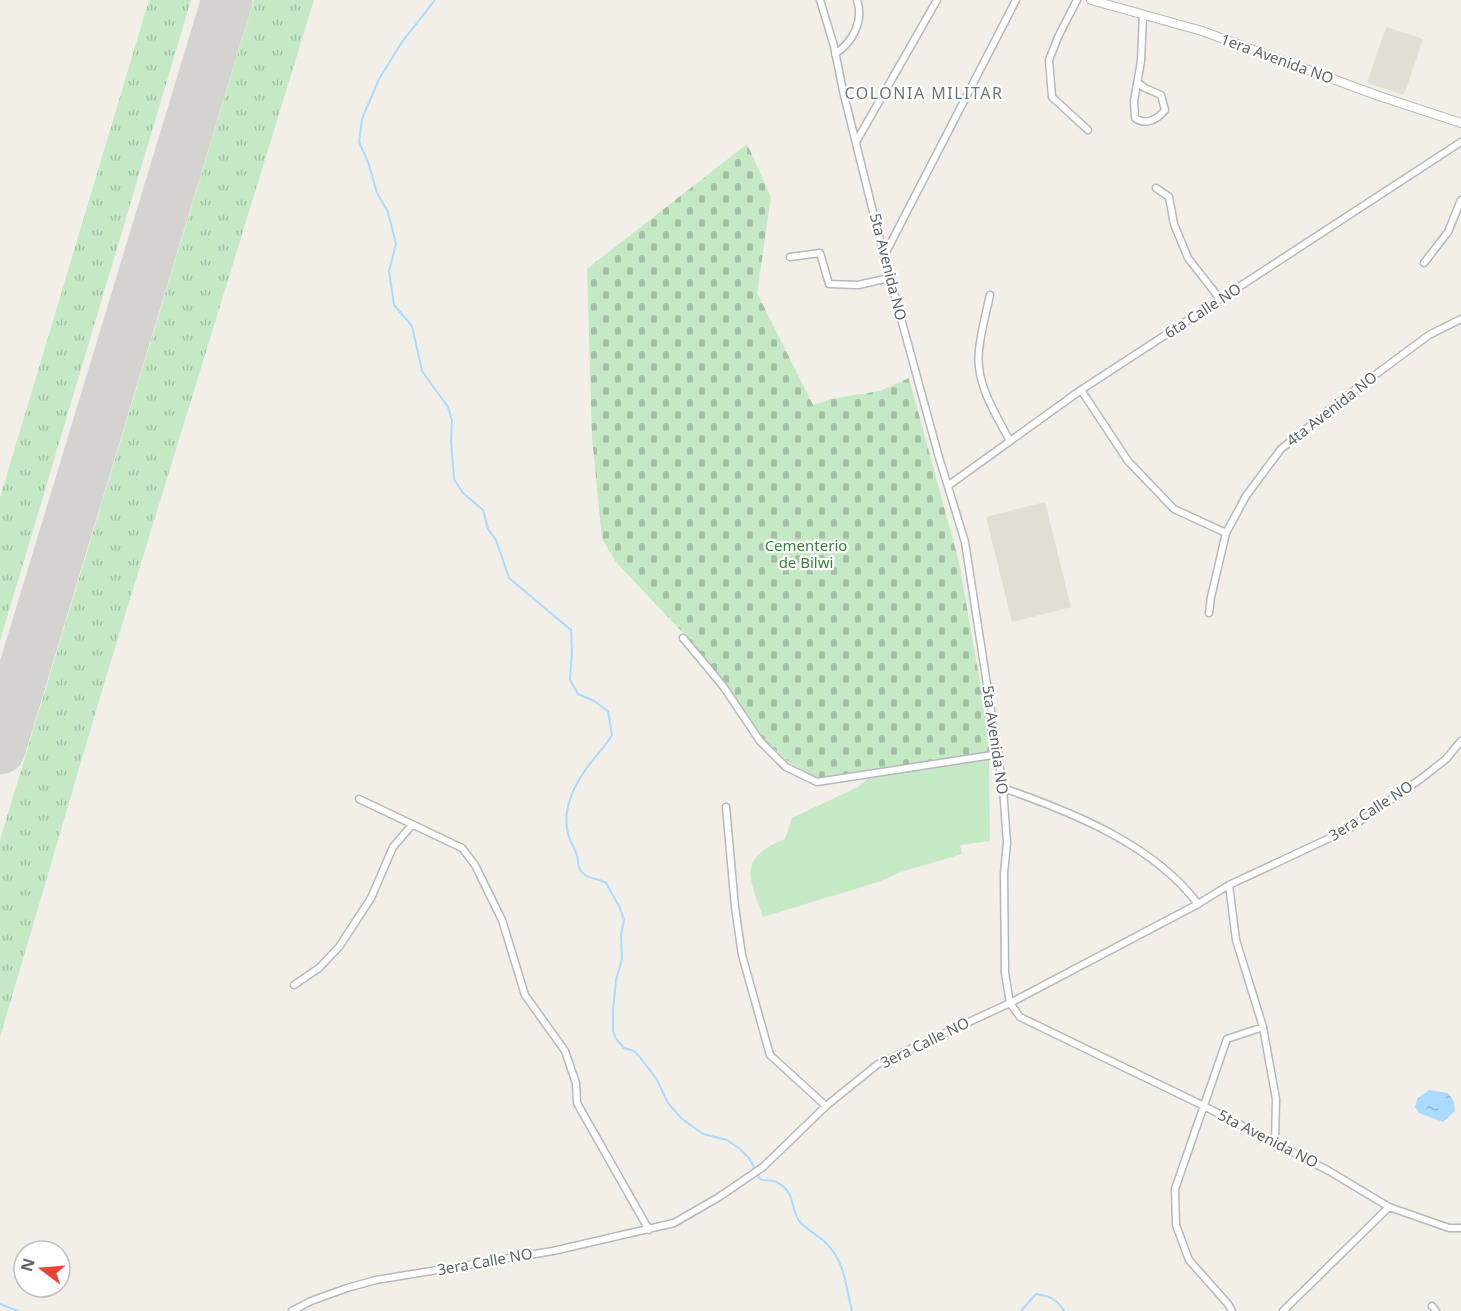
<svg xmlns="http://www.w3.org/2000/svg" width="1461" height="1311" font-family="'Noto Sans',sans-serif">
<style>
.education{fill:#e1ded6}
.grass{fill:url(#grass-tufts)}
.cemetery{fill:url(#cemetery-stones)}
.garden{fill:#c5e8c5}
.water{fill:url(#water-ripples)}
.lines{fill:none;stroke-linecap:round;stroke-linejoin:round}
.stream{stroke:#aadaff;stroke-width:2}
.runway{stroke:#d4d3d0;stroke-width:51}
.minor-casing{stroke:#b5b8bc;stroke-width:9}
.tertiary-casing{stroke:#b5b8bc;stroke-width:10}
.minor{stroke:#fff;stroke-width:6}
.tertiary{stroke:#fff;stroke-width:8}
.labels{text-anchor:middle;stroke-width:4.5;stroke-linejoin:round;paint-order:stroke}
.street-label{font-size:15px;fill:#5f6368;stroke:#fff}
.park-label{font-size:15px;fill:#348238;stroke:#fff}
.neighbourhood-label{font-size:16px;letter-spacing:1.5px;fill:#70757a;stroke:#fff}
</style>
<defs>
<pattern id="grass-tufts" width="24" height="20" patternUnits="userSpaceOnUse" patternTransform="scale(1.5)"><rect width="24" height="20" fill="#c5e8c5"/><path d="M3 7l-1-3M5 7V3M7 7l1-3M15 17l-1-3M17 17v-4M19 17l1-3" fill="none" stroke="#a3c0a4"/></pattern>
<pattern id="cemetery-stones" width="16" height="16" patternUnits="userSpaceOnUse" patternTransform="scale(1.5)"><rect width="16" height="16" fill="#c5e8c5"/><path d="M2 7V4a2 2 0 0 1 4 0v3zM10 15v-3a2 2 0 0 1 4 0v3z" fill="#a3c0a4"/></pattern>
<pattern id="water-ripples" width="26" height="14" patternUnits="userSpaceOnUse" patternTransform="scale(1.5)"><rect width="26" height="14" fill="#aadaff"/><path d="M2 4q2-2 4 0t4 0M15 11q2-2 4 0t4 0" fill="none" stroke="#8eb4d2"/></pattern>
</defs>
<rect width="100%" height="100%" fill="#f1efe8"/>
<!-- education -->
<path class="education" d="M1386 27 1423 39 1404 95 1367 83Z
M1045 502 1071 607 1012 622 986 517Z"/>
<!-- grass -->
<path class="grass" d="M149 0H191L0 641V498Z
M254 0H314L106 677 0 1037V840Z"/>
<!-- cemetery -->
<path class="cemetery" d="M747 144 771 197 757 293 813 405 831 399 880 391 909 378 959 562 992 751 818 779 790 763 764 739 687 637 616 562 602 539 592 437 587 269Z"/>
<!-- garden -->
<path class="garden" d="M989 760 990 841 960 845 962 854 901 872 878 882 763 917C749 877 737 858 785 839L792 818 858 787 870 777 905 770Z"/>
<!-- water -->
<path class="water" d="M1429 1090 1448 1093 1454 1102 1455 1111 1443 1122 1419 1113 1415 1107 1418 1098Z"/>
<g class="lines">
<!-- stream -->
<path class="stream" d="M435 0 402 42 379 79 362 119 359 142 368 162 377 193 388 212 396 244 389 271 394 305 412 326 422 371 448 407 452 420 451 441 454 479 463 493 483 510 488 529 496 540 509 578 571 630 572 652 570 680 578 694 594 701 608 711 612 735C604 749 592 759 584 772 567 797 559 824 575 850 580 859 575 868 585 875 591 879 600 879 606 883L620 908 624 920 621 936 622 959 616 980 613 1010V1031L616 1039 624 1048 634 1051 638 1055 656 1078 668 1103 682 1119 703 1134 727 1140 740 1149 749 1158 760 1179C767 1182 772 1179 778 1183 797 1193 789 1209 800 1222 807 1230 818 1235 826 1243 846 1263 845 1285 852 1311
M0 1304 18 1311
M1021 1311 1036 1294C1049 1296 1057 1299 1064 1311"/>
<!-- runway -->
<path class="runway" d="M0 749 227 0"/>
<defs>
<path id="minor" d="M820 0 834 46 843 91 884 256 938 454 965 542 1003 788 1007 843 1004 873 1005 973 1010 1003 1020 1017 1204 1106 1329 1171 1389 1207 1449 1228H1461
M1077 0 1058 37 1049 60 1052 97 1088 130
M835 54C853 42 864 21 857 0
M1138 83 1145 88 1161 95 1165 110C1158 119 1146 126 1135 118L1134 101 1141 61 1143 15
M856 142 937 0
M1156 188 1169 197 1174 224 1188 258 1220 299
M884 256 1016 0
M790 257 820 253 829 284 858 285 889 278
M1424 263 1448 232 1461 200
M990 295C986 313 981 331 979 350 975 383 995 413 1010 441
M1081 390 1128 461 1174 509 1226 533 1246 496 1281 449 1348 395 1429 335 1461 319
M949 485 1081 390 1461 142
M1209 613 1211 597 1226 533
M683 638 723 686 760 741 786 767 817 782 999 754
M1003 788C1072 812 1153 844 1198 904
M359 799 462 848 475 865 502 920 525 995 565 1051 576 1083 577 1103 649 1230
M726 807 735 907 742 955 770 1055 826 1106
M1229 885 1236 940 1263 1027 1276 1099 1275 1143
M294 985 319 968 339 947 371 898 393 847 412 825
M1432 1306 1436 1311
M292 1311 311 1301 347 1288 376 1280 553 1251 674 1223 719 1197 763 1167 826 1106 878 1064 1010 1003 1198 904 1229 885 1347 830 1422 778 1446 759 1461 741
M1232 1311 1228 1304 1189 1260 1176 1225 1175 1189 1227 1039 1263 1027
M1283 1311 1389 1207"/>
<path id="tertiary" d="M1091 0 1202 31 1379 96 1461 123"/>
</defs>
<!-- minor casing -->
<use href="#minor" class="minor-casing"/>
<!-- tertiary casing -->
<use href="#tertiary" class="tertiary-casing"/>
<!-- minor -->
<use href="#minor" class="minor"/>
<!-- tertiary -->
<use href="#tertiary" class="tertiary"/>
</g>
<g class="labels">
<!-- street labels -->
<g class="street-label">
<text transform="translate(1277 59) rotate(20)" y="5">1era Avenida NO</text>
<text transform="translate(888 267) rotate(76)" y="5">5ta Avenida NO</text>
<text transform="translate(1203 311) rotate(-33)" y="5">6ta Calle NO</text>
<text transform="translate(1332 409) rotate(-38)" y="5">4ta Avenida NO</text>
<text transform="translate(995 740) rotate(82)" y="5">5ta Avenida NO</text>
<text transform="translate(1371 811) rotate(-33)" y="5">3era Calle NO</text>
<text transform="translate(925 1043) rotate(-26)" y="5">3era Calle NO</text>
<text transform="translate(1268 1139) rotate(27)" y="5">5ta Avenida NO</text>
<text transform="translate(485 1262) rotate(-10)" y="5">3era Calle NO</text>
</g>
<!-- park labels -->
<g class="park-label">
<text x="806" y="551">Cementerio<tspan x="806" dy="17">de Bilwi</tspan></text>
</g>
<!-- neighbourhood labels -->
<g class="neighbourhood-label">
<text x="924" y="99">COLONIA MILITAR</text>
</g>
</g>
<!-- north arrow -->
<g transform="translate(42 1269) rotate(286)"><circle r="28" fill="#ffffff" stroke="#bfc1c3" stroke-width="1.5"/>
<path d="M0-4.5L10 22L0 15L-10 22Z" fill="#ea4335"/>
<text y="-9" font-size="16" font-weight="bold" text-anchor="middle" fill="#5f6368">N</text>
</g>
</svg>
